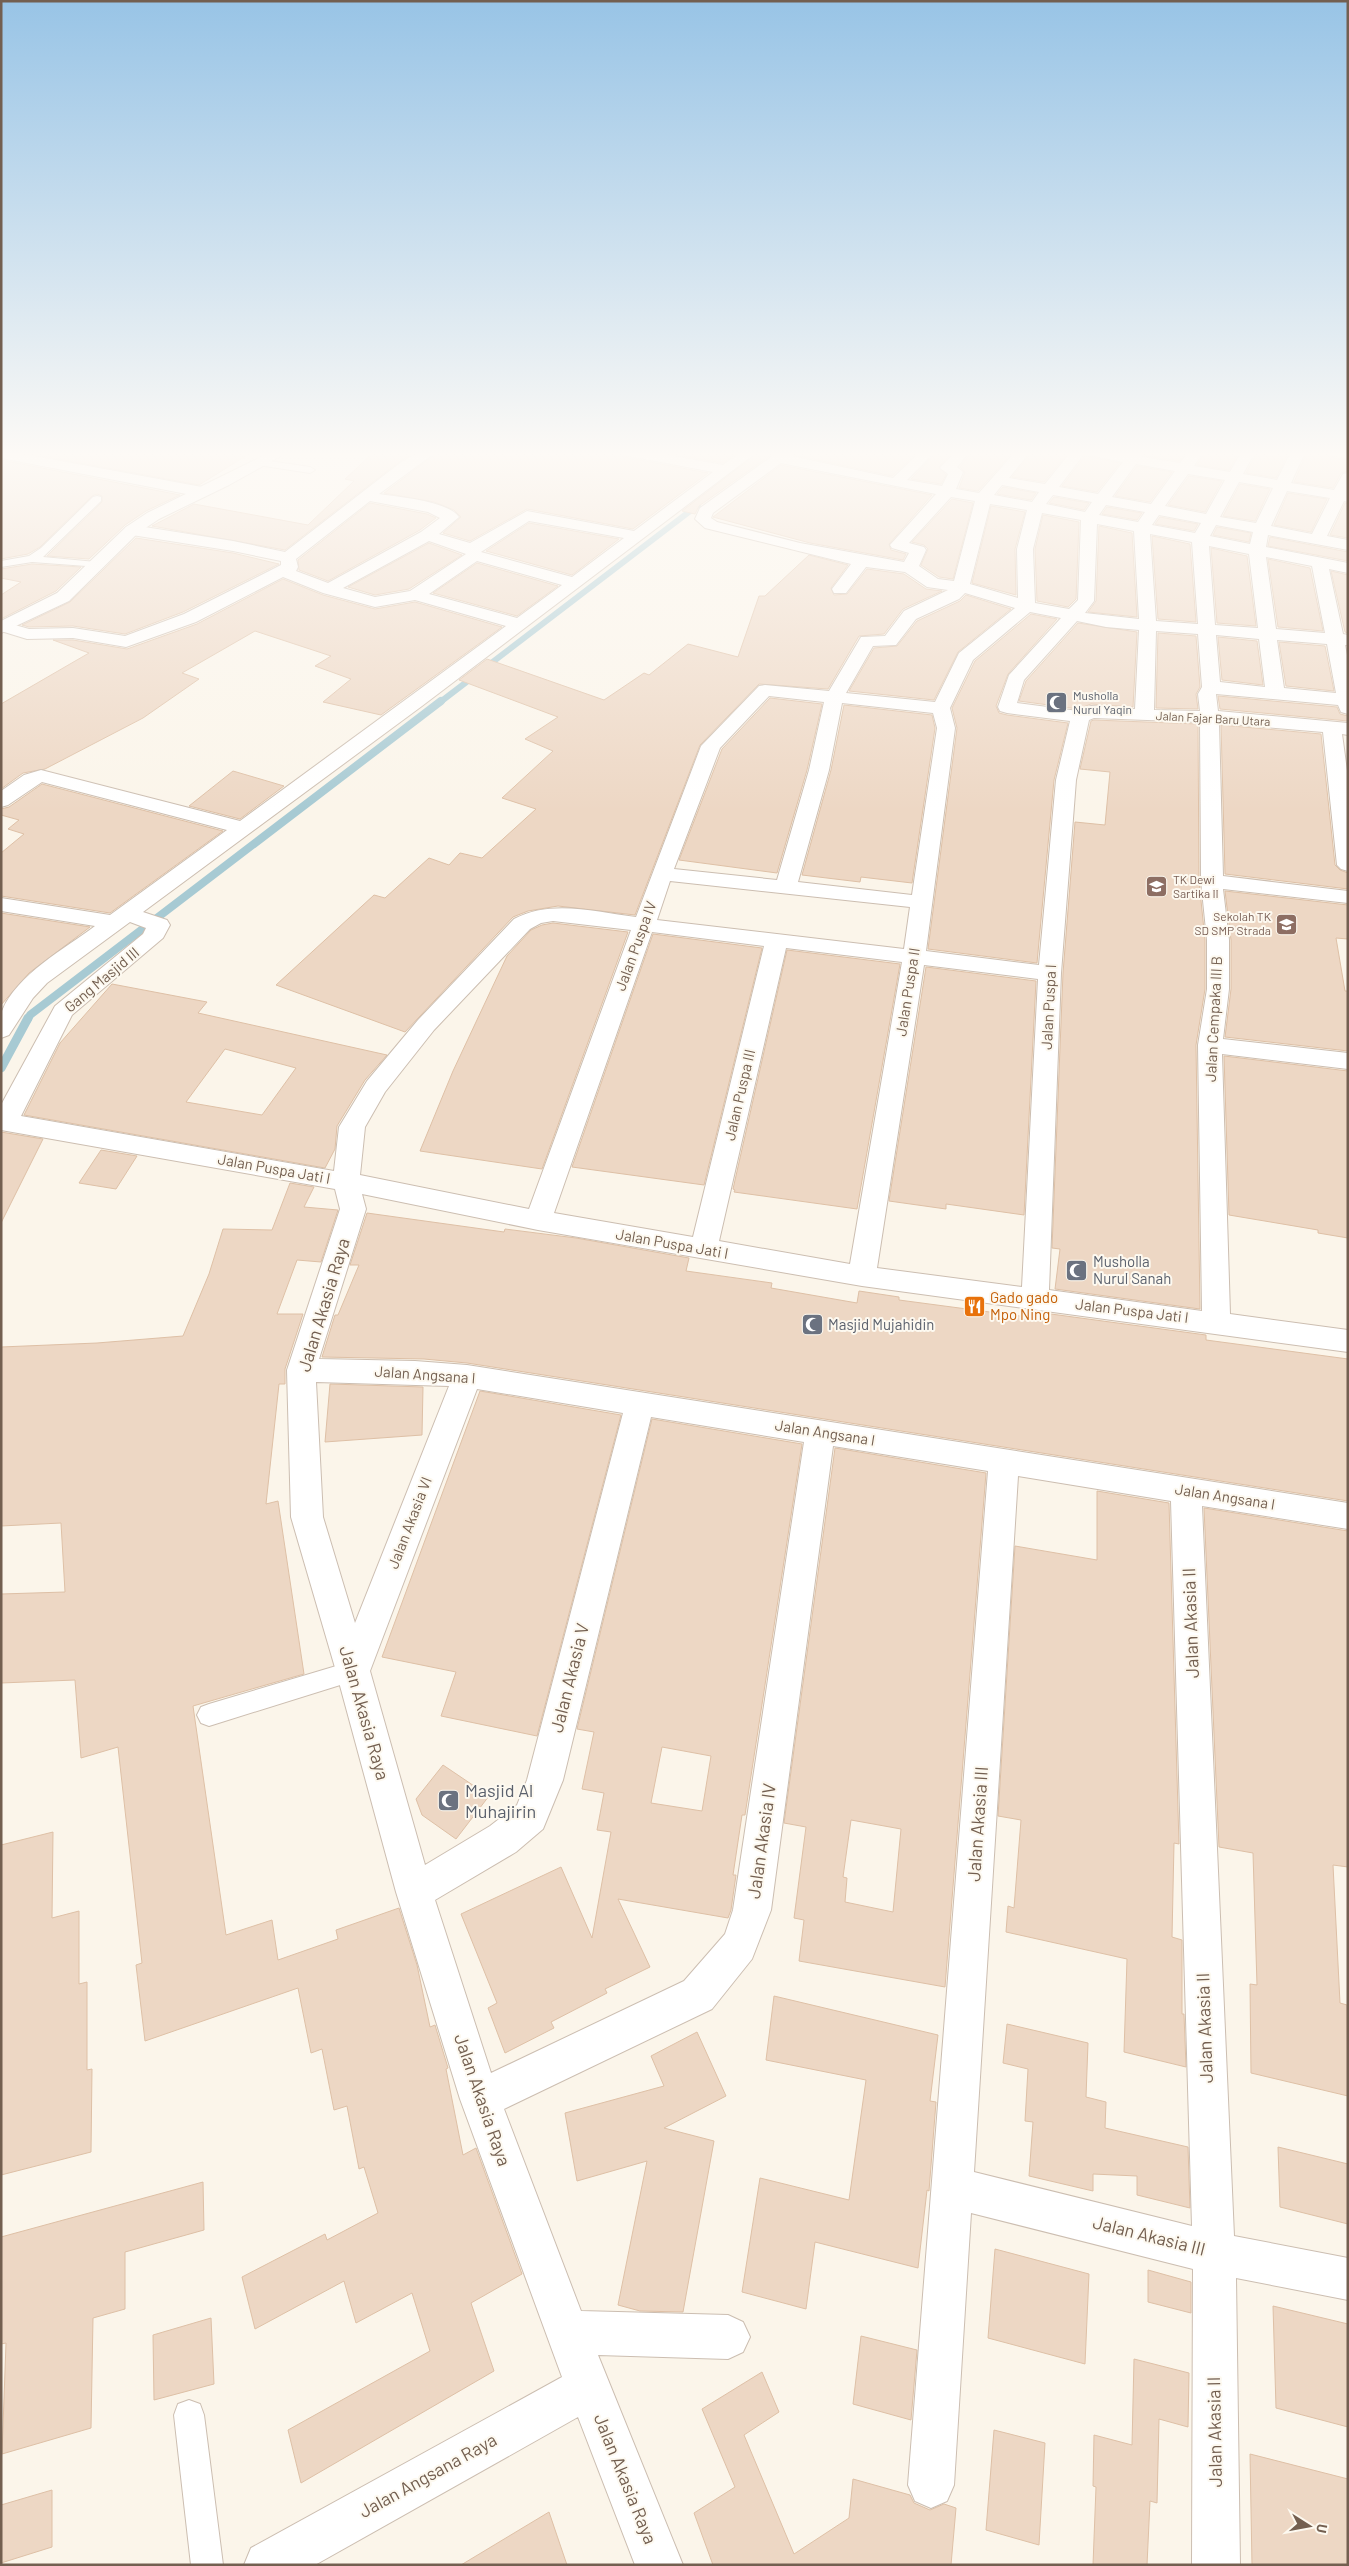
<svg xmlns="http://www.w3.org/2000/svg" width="1349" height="2566" font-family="Barlow,sans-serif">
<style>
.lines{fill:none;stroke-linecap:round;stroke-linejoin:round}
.stream-far2{stroke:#a7cad3;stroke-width:6}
.stream-far1{stroke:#a7cad3;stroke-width:8}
.stream{stroke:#a7cad3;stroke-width:9}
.building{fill:#edd7c4;stroke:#dec0a6;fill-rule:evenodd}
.service-casing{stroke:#ccbeb1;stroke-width:2}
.minor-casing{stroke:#ccbeb1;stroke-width:2}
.tertiary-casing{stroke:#ccbeb1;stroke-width:2}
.service{fill:#fff;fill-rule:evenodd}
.minor{fill:#fff;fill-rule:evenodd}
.tertiary{fill:#fff;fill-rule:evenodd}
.labels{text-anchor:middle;stroke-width:4;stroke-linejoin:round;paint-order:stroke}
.far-worship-label{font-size:12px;fill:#5b616d;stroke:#fdf9f0;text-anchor:start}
.far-street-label{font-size:12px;fill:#735f50;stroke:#fdf9f0}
.far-education-label{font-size:12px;fill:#785e54;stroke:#fdf9f0;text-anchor:start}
.street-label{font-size:15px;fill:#735f50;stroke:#fdf9f0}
.worship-label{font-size:15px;fill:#5b616d;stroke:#fdf9f0;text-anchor:start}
.food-label{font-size:15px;fill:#c56008;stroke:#fdf9f0;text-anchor:start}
.near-street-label{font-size:18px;fill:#735f50;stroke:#fdf9f0}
.near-worship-label{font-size:18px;fill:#5b616d;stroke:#fdf9f0;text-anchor:start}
</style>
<rect width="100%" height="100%" fill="#fbf5ea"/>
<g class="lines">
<!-- stream-far2 -->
<path class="stream-far2" d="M439 703 698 505"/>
<!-- stream-far1 -->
<path class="stream-far1" d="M28 1019 30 1015 441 701"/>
<!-- stream -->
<path class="stream" d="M1 1068 28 1018"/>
</g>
<!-- building -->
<path class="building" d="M20 452H252L199 485Z
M374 452H416L399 462 285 550 152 526 194 504 308 525 354 481 345 479Z
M438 452H620L624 457 708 473 633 529 527 509 470 541 443 533 461 517 454 510 434 502 384 493Z
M659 452H738L723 463Z
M759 452H775L699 506 695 514 682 511Z
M796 452H918L892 476 794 455Z
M937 452H953L939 467 946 475 941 484 911 479Z
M972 452H1013L978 491 959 488 965 472 960 467Z
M1032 452H1069L1044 482 1012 477Z
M1147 452H1187L1179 461 1145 456Z
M1205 452H1239L1229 470 1197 465Z
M1257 452H1289L1276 478 1246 473Z
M1307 452H1325L1329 457 1348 460V471L1341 473 1333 488 1294 482Z
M1085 456 1120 463 1097 492 1062 486Z
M1 460 180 495 146 511 125 525 89 559 47 556 102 502V496L97 494 92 496 40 547 28 554 1 559Z
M781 465 932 495 889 544 891 550 906 554 903 560 810 543 713 517Z
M1137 466 1172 472 1150 502 1115 496Z
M1189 476 1222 481 1205 512 1168 505Z
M1240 484 1270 489 1255 521 1223 516Z
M1003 487 1036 493 1031 500 997 494Z
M1288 493 1327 499 1311 532 1274 525Z
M1054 497 1089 503 1084 510 1049 503Z
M952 499 973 503 953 579 939 577 921 565 928 549 924 545 912 542Z
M370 503 427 514 436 518 420 530 328 581 299 570 298 560Z
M1345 503 1348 504V538L1330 535Z
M991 506 1025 512 1015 549 1016 595 972 583Z
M1107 507 1142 513 1137 520 1102 514Z
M1043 515 1079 522 1076 599 1068 607 1037 601 1035 549Z
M1160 517 1198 524 1194 531 1155 524Z
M529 523 619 539 572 575 486 551Z
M1099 526 1132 533 1137 617 1088 612 1096 601Z
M1217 527 1251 533 1249 542 1213 535Z
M1152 536 1190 544 1196 622 1158 619Z
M1270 537 1348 552V561L1268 546Z
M136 538 233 553 279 564 183 612 125 634 73 626 29 627 22 625 70 602Z
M429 543 462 555 409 589 375 595 348 587Z
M1211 548 1247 556 1256 626 1217 623Z
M809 555 848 565 831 588 834 595 847 594 867 569 904 574 926 589 942 591 903 609 884 634 859 636 828 689 759 684 700 745 635 915 558 906 528 911 513 917 405 1032 276 985 374 895 385 898 429 858 449 865 460 853 482 858 536 809 502 798 553 751 525 739 558 717 459 680 487 659 604 700 644 673 649 675 688 644 738 657 759 596H765Z
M1268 559 1310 568 1323 631 1278 627Z
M477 563 558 586 517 616 433 593Z
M32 564 81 567 56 591 1 619V595L21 582 1 578V569Z
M1331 571 1348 575V633L1345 632Z
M283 579 323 595 375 609 415 602 502 627 381 715 323 702 351 679 315 666 331 656 255 631 182 673 199 679 143 718 45 769 23 773 1 789V704L89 653 53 640H73L127 649 197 624Z
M966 595 1011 609 958 652 934 700 849 691 874 648 897 646 917 621 960 601Z
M1031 614 1057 619 1008 674 996 706 999 713 1007 715 1068 723 1054 780 1037 963 928 949 957 728 952 708 975 661Z
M1078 623 1137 632 1133 707 1091 704 1078 709 1019 701 1026 681Z
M1158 633 1196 636 1200 687 1196 694 1198 709 1156 708Z
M1218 637 1257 641 1263 685 1222 680Z
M1279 642 1325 646 1334 691 1286 686Z
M1218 696 1337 707 1340 714 1348 716V721L1220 709Z
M770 698 822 704 807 770 777 873 679 860 722 749Z
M844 705 932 715 935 728 912 883 861 877 860 882 802 875 831 770Z
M1094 720 1198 724 1199 881 1205 940V989L1196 1045 1200 1309 1055 1289 1060 1249 1052 1248 1063 973 1075 822 1105 825 1110 772 1080 769 1091 721Z
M1221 725 1321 734 1335 865 1340 870 1348 873V889L1225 874Z
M233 771 284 786 240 819 189 806Z
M42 784 223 831 110 913 1 896V853L24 834 8 829 19 820 1 815V809L9 807Z
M1225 891 1348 905V939L1336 938 1345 991H1348V1051L1225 1037 1231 989V940Z
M1 913 90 927 29 973 1 1005Z
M553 923 628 932 542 1169 420 1151 453 1071 507 956 531 930 542 925Z
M653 934 762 948 704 1185 572 1167Z
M787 950 900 964 857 1209 734 1192 735 1190 733 1189Z
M926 967 1036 981 1024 1215 946 1204V1209L889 1201Z
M112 984 207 1002 198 1013 387 1055 365 1080 337 1126 335 1149 325 1168 24 1115 60 1043ZM225 1049 296 1068 262 1115 186 1102Z
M1224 1056 1348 1071V1238L1318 1233V1230L1229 1215Z
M1 1132 43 1139 1 1223Z
M101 1150 137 1156 116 1189 79 1183Z
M290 1183 314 1187 304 1207 338 1210 321 1262 297 1260 277 1314H303L285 1369V1384H279L266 1504 278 1501 304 1674 193 1706 226 1935 272 1920 278 1960 338 1939 336 1930 399 1908 417 1965 430 2027 435 2025 448 2068 446 2069 463 2155 476 2148 522 2274 471 2303 494 2371 301 2483 288 2430 430 2351 412 2293 356 2323 344 2281 255 2329 242 2277 325 2234 327 2240 378 2213 364 2167 359 2169 347 2106 334 2110 322 2049 311 2053 298 1988 145 2041 136 1965 142 1963 118 1747 81 1758 75 1680 1 1683V1594L65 1592 61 1523 1 1526V1347L97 1343 183 1336 209 1274 223 1229 272 1230Z
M367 1213 504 1232 505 1229 576 1238 689 1258 686 1271 772 1283 771 1288 857 1303 859 1291 899 1297V1300L1050 1320 1051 1314 1206 1335V1340L1348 1359V1501L467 1363 424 1359 322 1357 335 1315H338L359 1265H350Z
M330 1384 423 1387 422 1435 325 1442Z
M480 1391 621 1415 537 1736 441 1716 456 1672 382 1657Z
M652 1419 802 1444 745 1815H742L733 1875H736L731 1910 728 1918 618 1899 650 1967 605 1989 607 1993 551 2022 554 2028 505 2053 488 2008 497 2003 461 1914 561 1867 592 1938 611 1832 597 1830 604 1793 582 1789 594 1732 577 1729ZM662 1747 711 1756 702 1811 651 1803Z
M835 1448 986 1473 945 1987 799 1961 804 1920 794 1918 806 1827 784 1823ZM851 1820 901 1829 893 1912 845 1902 847 1878 843 1877Z
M1097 1491 1169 1503 1179 1844 1174 1843 1172 1937 1182 1940V2014H1184L1186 2067 1124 2052 1127 1959 1006 1932 1008 1906 1014 1908 1021 1820 998 1816 1015 1546 1097 1560Z
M1204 1508 1348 1531V1867L1333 1865 1340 2003 1347 2005 1348 2096 1251 2073 1250 1984 1257 1985 1253 1853 1219 1847Z
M443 1765 489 1796 456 1839 422 1815 416 1799Z
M53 1832 52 1918 79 1911V1984L87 1982V2070L92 2069 91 2152 1 2175V1845Z
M774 1996 938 2035 930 2101 936 2102 929 2191 927 2190 918 2268 815 2242 806 2309 742 2292 760 2178 849 2200 866 2080 766 2060Z
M1007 2024 1088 2043 1086 2097 1106 2102 1105 2128 1188 2147 1190 2208 1137 2195V2176L1093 2174V2191L1029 2176 1033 2122 1025 2121 1028 2069 1003 2063Z
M697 2032 726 2096 664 2128 714 2141 683 2312 640 2311 618 2305 647 2161 577 2181 565 2113 664 2086 651 2056Z
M1278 2147 1348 2164V2224L1280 2207Z
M203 2182 204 2230 125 2252V2309L93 2318 91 2428 2 2454 6 2343 1 2344V2237Z
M995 2249 1089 2274 1085 2364 988 2338Z
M1148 2270 1191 2282V2313L1148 2302Z
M1273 2306 1348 2324V2427L1276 2408Z
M211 2318 214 2384 154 2400 153 2335Z
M861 2336 917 2350 911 2420 853 2404Z
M1134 2359 1189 2373 1188 2427 1159 2419 1157 2503 1150 2501 1147 2565H1093L1096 2487 1093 2486 1094 2435 1132 2445Z
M762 2372 779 2412 744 2435 794 2554 849 2518 853 2479 910 2495 914 2503 930 2510 944 2504 956 2508 951 2565H713L694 2513 735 2487 702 2409Z
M994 2430 1045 2443 1039 2545 986 2530Z
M1250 2454 1348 2479V2565H1252Z
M52 2490V2547L1 2563V2505Z
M549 2512 567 2565H461Z"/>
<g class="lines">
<defs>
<path id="service" d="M262 460 310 467 315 470 310 473 258 465V461Z
M97 496 101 497V501L43 557 96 562 102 565 100 567 32 562 1 567V561L29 556 41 548 93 497Z
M353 1661 361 1664 364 1671 361 1678 353 1681 209 1726 201 1723 197 1715 201 1707 209 1704Z
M189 2400 200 2404 204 2415 223 2565H191L174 2415 178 2404Z"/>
<path id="minor" d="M1 452H12L202 487 210 492 202 497 1 458Z
M258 452H282L283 454 276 458 260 455Z
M419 452H436L379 494C398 497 448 501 459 517L439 534 470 543 527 511 634 531 713 472 629 456 624 455 622 452H651L723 465 741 452H757L422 706 143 912 167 920 170 925 163 938 72 1015 21 1116 334 1171 339 1127 367 1081 418 1020 514 919C551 899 596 912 636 917L701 746 759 686 765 685 829 691 861 637 885 636 904 611 948 590 927 587 905 572 866 567 846 593H834L832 589 851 564 705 528 695 519 700 508 778 452H794L791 456 893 478 920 452H935L907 480 942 486 948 474 940 468 955 452H970L957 467 963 472 956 489 979 493 1015 452H1030L1009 478 1045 484 1071 452H1113L1129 454 1131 452H1145L1142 457 1180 463 1189 452H1203L1194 466 1230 472 1241 452H1255L1243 474 1277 480 1291 452H1305L1291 483 1334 490 1343 474 1348 473V502L1344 501 1327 536 1348 540V550L1268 535 1266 547 1348 563V573L1329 569 1343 634 1348 635V645H1345L1348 660V714L1341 712 1338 705 1216 694 1218 711 1348 723V735L1342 734 1348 778V871L1341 869 1337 865 1323 732 1219 723 1223 876 1348 891V903L1223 889 1229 940V989L1223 1039 1348 1053V1069L1222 1054 1230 1314 1348 1330V1352L862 1286 538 1230 362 1194 366 1209 319 1359 415 1361 467 1365 1348 1503V1529L1202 1506 1234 2236 1348 2258V2300L1236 2278 1240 2565H1192L1193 2269 971 2213 954 2485 947 2501 931 2508 915 2501 908 2485 988 1471 833 1446 771 1910 752 1959 712 2009 504 2109 581 2311 728 2315 743 2322 750 2337 743 2352 728 2359 598 2355 683 2565H635L578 2417 315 2565H244L251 2548 562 2377 460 2099 396 1892 336 1671 291 1517 287 1370 340 1209 335 1189 1 1130V1105L55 1006 143 934 146 928 130 922 47 983 33 998 9 1035 1 1038C1 1030 0 1018 2 1011 16 975 66 948 95 926L1 911V898L110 915 227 830 42 782 8 805 1 807V791L24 775 41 770 240 821 506 626 415 600 375 607 323 593 283 577 196 622 126 647 73 638 27 639 1 631V621L29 629 73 628 125 636 184 614 281 565V561L233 551 132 535 126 533 124 530 126 527 132 525 233 541 285 552 400 463ZM1084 454 1123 462 1098 494 1059 487ZM781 463 936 494 890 545 892 548 909 553 904 562 800 543 717 522 711 518 713 513ZM1136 464 1175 471 1151 504 1112 497ZM1188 474 1225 480 1206 514 1165 506ZM1239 482 1273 488 1256 523 1220 517ZM1002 485 1039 492 1032 502 994 495ZM1287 491 1330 498 1312 534 1271 526ZM1053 495 1092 502 1085 512 1046 504ZM951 497 975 501 954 581 938 579 919 566 926 550 924 547 909 543ZM370 501 428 512 440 518 421 532 328 583 296 571 298 567 296 559ZM990 504 1027 510 1017 549 1018 598 970 584ZM1106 505 1145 512 1138 522 1099 515ZM1042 513 1081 520 1078 600 1069 609 1035 603 1033 549ZM1159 515 1201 523 1195 533 1152 525ZM529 521 624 538 572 577 481 552ZM1097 524 1134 531 1139 619 1085 613 1094 601ZM1216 525 1253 532 1250 544 1210 536ZM1150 534 1192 542 1198 624 1156 621ZM429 541 466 554 410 591 375 597 343 588ZM1209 546 1249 554 1258 628 1215 625ZM1266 557 1312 566 1325 633 1276 629ZM477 561 562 585 517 618 429 594ZM965 593 1015 608 959 653 935 702 846 693 873 646 896 645 916 619 959 599ZM1030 612 1061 618 1009 675 998 707 1000 711 1007 713 1070 721 1056 780 1039 965 926 951 955 728 950 708 973 660ZM1077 621 1106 627 1139 630 1135 709 1091 706 1078 711 1017 703 1024 680ZM1156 631 1198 634 1202 687 1198 694 1200 711 1154 710ZM1216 635 1259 639 1265 687 1220 682ZM1277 640 1327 644 1336 693 1284 688ZM769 696 824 702 809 770 777 880 674 869 720 748ZM842 703 933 713 937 728 912 895 798 882 829 770ZM1094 718 1200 722 1201 881 1207 940V989L1198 1045 1202 1311 1049 1290 1061 973 1076 780 1089 720ZM670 881 910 907 904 949 657 920ZM553 921 631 930 529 1209 360 1175 365 1127 385 1092 434 1030 530 929 541 923ZM652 932 764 946 693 1237 554 1213ZM786 948 902 962 850 1264 719 1241ZM924 965 1038 979 1022 1287 877 1268ZM316 1382 449 1386 355 1623 323 1517ZM477 1389 623 1413 527 1780 517 1805 490 1826 425 1865 370 1671ZM651 1417 804 1442 733 1910 725 1934 684 1981 491 2073 435 1900 516 1852 543 1829 563 1780ZM1018 1476 1171 1501 1192 2226 974 2172Z
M1327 452H1348V458L1329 455Z"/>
<path id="tertiary" d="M271 452H288L229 485 159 519 138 533 69 601 1 633V621L57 593 126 527 147 513Z"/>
</defs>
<!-- service casing -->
<use href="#service" class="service-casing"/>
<!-- minor casing -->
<use href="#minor" class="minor-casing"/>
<!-- tertiary casing -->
<use href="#tertiary" class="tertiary-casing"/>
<!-- service -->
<use href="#service" class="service"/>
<!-- minor -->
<use href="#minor" class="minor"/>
<!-- tertiary -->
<use href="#tertiary" class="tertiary"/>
</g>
<!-- sky -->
<linearGradient id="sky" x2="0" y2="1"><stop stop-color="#98c4e6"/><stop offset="0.56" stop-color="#fdfaf6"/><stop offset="1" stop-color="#fdfaf6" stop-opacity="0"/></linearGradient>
<rect width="1349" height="811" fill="url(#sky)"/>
<!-- icons -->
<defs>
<symbol id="mosque-square" viewBox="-11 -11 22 22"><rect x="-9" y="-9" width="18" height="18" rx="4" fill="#6b7280" stroke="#fdf9f0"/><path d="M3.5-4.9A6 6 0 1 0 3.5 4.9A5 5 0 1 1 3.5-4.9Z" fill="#fff"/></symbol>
<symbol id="school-square" viewBox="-11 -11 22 22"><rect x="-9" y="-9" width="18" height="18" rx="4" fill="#8d6e63" stroke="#fdf9f0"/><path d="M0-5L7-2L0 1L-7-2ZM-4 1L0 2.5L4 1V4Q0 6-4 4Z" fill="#fff"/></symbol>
<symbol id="restaurant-square" viewBox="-11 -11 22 22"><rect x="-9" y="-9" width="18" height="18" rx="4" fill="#e8710a" stroke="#fdf9f0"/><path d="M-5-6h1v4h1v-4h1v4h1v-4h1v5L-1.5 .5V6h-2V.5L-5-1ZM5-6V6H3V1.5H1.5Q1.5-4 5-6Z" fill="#fff"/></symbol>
</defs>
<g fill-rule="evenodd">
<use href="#mosque-square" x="1044" y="690" width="25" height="25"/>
<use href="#school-square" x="1144" y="874" width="25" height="25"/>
<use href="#school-square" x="1274" y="912" width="25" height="25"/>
<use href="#mosque-square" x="1064" y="1258" width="25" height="25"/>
<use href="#restaurant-square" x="962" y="1294" width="25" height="25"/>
<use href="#mosque-square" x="800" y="1312" width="25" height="25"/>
<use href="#mosque-square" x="436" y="1788" width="25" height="25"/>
</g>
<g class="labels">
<!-- far-worship labels -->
<g class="far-worship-label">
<text x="1073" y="700">Musholla<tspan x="1073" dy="14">Nurul Yaqin</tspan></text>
</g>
<!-- far-street labels -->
<g class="far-street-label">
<text transform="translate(1213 719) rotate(3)" y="4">Jalan Fajar Baru Utara</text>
</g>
<!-- far-education labels -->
<g class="far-education-label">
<text x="1173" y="884">TK Dewi<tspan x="1173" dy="14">Sartika II</tspan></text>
<text x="1271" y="921" text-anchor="end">Sekolah TK<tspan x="1271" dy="14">SD SMP Strada</tspan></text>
</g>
<!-- street labels -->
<g class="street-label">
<text transform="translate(636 946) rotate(-70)" y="5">Jalan Puspa IV</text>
<text transform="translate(102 980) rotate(-40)" y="5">Gang Masjid III</text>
<text transform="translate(908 992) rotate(-81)" y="5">Jalan Puspa II</text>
<text transform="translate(1049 1007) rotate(-87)" y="5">Jalan Puspa I</text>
<text transform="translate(1214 1019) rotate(-87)" y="5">Jalan Cempaka III B</text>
<text transform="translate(740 1095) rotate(-77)" y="5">Jalan Puspa III</text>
<text transform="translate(274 1169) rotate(10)" y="5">Jalan Puspa Jati I</text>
<text transform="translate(672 1244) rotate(10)" y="5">Jalan Puspa Jati I</text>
<text transform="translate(1132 1311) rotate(7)" y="5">Jalan Puspa Jati I</text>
<text transform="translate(425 1375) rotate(4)" y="5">Jalan Angsana I</text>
<text transform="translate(825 1433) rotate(9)" y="5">Jalan Angsana I</text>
<text transform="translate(1225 1497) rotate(9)" y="5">Jalan Angsana I</text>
<text transform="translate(410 1523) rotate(-69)" y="5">Jalan Akasia VI</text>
</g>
<!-- worship labels -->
<g class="worship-label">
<text x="1093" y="1267">Musholla<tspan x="1093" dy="17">Nurul Sanah</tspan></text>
<text x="828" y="1330">Masjid Mujahidin</text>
</g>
<!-- food labels -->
<g class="food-label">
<text x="990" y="1303">Gado gado<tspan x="990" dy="17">Mpo Ning</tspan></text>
</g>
<!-- near-street labels -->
<g class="near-street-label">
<text transform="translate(324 1305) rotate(-73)" y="6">Jalan Akasia Raya</text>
<text transform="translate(1191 1623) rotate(-92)" y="6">Jalan Akasia II</text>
<text transform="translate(570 1678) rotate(-76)" y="6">Jalan Akasia V</text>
<text transform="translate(364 1713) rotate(74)" y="6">Jalan Akasia Raya</text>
<text transform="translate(978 1824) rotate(-86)" y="6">Jalan Akasia III</text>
<text transform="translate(762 1841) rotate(-82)" y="6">Jalan Akasia IV</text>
<text transform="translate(1205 2028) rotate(-92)" y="6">Jalan Akasia II</text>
<text transform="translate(482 2100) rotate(71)" y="6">Jalan Akasia Raya</text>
<text transform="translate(1149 2236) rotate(14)" y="6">Jalan Akasia III</text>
<text transform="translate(1215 2432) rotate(-91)" y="6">Jalan Akasia II</text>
<text transform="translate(428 2476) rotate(-29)" y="6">Jalan Angsana Raya</text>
<text transform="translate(625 2479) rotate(68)" y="6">Jalan Akasia Raya</text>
</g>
<!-- near-worship labels -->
<g class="near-worship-label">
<text x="465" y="1797">Masjid Al<tspan x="465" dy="21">Muhajirin</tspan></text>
</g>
</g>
<!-- border -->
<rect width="1349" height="2566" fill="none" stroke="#735f50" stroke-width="5"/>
<!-- north arrow -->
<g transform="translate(1309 2526) rotate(101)" stroke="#fdf9f0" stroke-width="4" paint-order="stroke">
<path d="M0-4L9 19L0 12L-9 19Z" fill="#735f50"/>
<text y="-8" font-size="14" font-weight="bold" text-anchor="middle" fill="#735f50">U</text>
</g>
</svg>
